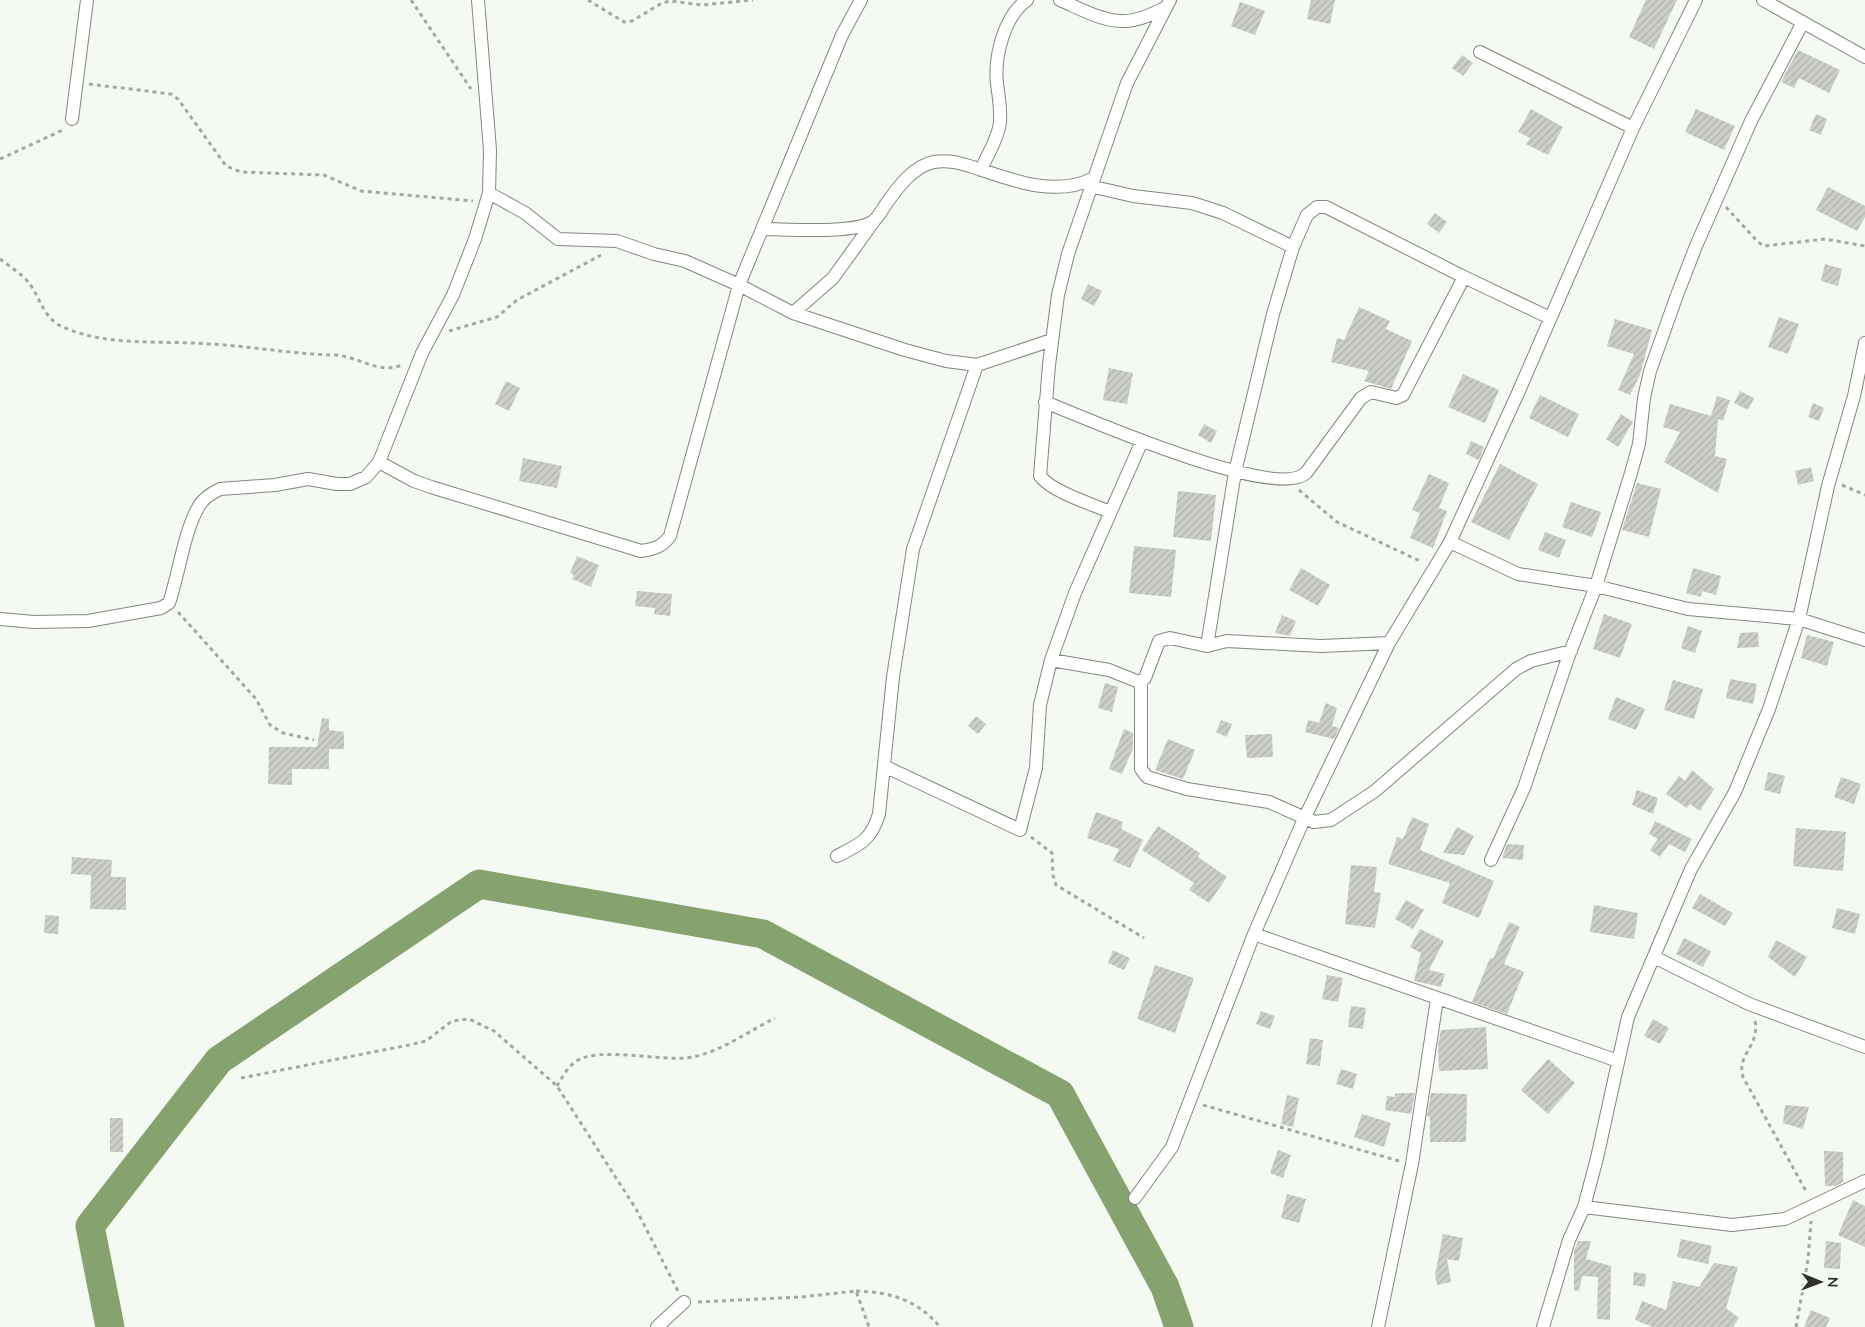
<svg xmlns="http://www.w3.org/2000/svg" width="1865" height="1327" font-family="Mulish,sans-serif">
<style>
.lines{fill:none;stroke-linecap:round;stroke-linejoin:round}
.river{stroke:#86a26e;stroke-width:29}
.building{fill:url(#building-hatch)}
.minor-casing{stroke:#838680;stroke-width:14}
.path{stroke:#a4a8a2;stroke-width:3;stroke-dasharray:4 4;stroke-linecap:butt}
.minor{stroke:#fff;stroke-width:12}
</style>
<defs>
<pattern id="building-hatch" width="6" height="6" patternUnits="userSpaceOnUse" patternTransform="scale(1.25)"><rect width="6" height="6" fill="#cbcfc8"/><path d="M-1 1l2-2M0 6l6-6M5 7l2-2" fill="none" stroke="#afb2ac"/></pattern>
</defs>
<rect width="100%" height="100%" fill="#f4f9f1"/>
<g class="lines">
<!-- river -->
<path class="river" d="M110 1327 90 1226 219 1060 479 884 763 934 1060 1094 1165 1287 1179 1327"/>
</g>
<!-- building -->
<path class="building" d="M1311 0H1335L1330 24 1307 19Z
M1646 0H1677L1654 49 1629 37Z
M1240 2 1265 11 1255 35 1231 26Z
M1798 50 1840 70 1829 93 1799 78 1794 88 1781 82Z
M1462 55 1473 63 1463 76 1452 68Z
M1531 109 1563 127 1548 155 1526 144 1530 138 1518 132Z
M1696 109 1735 126 1724 150 1685 132Z
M1816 114 1827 119 1821 135 1809 130Z
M1828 187 1865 206V217L1857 231 1816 210Z
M1435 213 1447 222 1439 233 1427 224Z
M1825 264 1842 269 1838 286 1821 281Z
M1088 284 1102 291 1094 306 1081 299Z
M1359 307 1390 321 1386 329 1412 341 1391 389 1364 381 1369 371 1331 362 1337 338 1344 340Z
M1779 317 1799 324 1788 354 1768 347Z
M1615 319 1652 330 1640 375 1630 395 1618 390 1634 354 1607 346Z
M1109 368 1133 373 1127 404 1103 400Z
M1463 374 1499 390 1485 423 1448 407Z
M506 381 520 388 509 411 495 404Z
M1740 391 1754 398 1748 410 1734 403Z
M1540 395 1579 414 1568 437 1529 418Z
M1717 396 1730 400 1723 421 1718 419 1715 456 1727 459 1718 493 1664 462 1680 432 1663 427 1670 404 1711 416Z
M1813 403 1824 408 1819 421 1808 417Z
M1621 414 1633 422 1618 447 1606 439Z
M1204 424 1217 431 1211 443 1198 435Z
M1471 441 1484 447 1479 460 1466 454Z
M523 458 562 466 557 488 519 481Z
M1500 464 1538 484 1509 540 1471 522Z
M1811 467 1814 481 1798 485 1795 471Z
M1429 474 1449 483 1439 508 1447 511 1433 548 1410 538 1420 513 1412 510Z
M1637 483 1661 489 1649 537 1622 530Z
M1178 491 1216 495 1211 541 1173 537Z
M1571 502 1601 512 1592 537 1562 527Z
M1545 532 1566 540 1559 558 1538 550Z
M1134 546 1176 550 1171 597 1129 593Z
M577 556 599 565 591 587 572 579 574 575 570 573Z
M1301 568 1330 585 1318 606 1289 590Z
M1693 568 1721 576 1716 595 1702 591 1701 597 1686 593Z
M637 591 672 594 670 616 654 614 655 608 635 606Z
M1604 614 1632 624 1620 658 1593 649Z
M1282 615 1296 621 1290 636 1275 633Z
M1688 626 1702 631 1695 653 1681 648Z
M1758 632 1759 647 1737 648 1740 633Z
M1807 635 1834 642 1827 666 1801 658Z
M1730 679 1757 684 1753 704 1726 698Z
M1673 680 1703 689 1694 719 1664 710Z
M1105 683 1118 687 1112 712 1098 708Z
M1616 697 1645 709 1636 730 1608 719Z
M1326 703 1337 708 1332 726 1339 728 1334 739 1305 732 1308 720 1319 723Z
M976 716 986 724 978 734 968 726Z
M322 718 329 719V730L344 732V749H329V769H292V785L268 784 269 747H317Z
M1221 720 1232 724 1227 737 1216 732Z
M1124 729 1133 733V748L1122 774 1109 769Z
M1272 734 1273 757 1247 758 1245 735Z
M1168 739 1195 750 1183 779 1155 770Z
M1692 770 1714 789 1700 811 1690 804 1687 808 1666 794 1679 776 1685 781Z
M1768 772 1785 776 1780 794 1764 790Z
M1841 777 1861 784 1854 804 1834 797Z
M1637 790 1658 798 1653 814 1632 805Z
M1096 812 1123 822 1121 829 1143 840 1130 868 1113 861 1119 849 1087 838Z
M1412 817 1429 824 1420 850 1494 881 1479 918 1442 903 1450 883 1388 864 1397 837 1403 839Z
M1655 821 1692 839 1685 852 1669 844 1660 857 1650 850 1658 839 1649 834Z
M1158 826 1200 853 1198 857 1227 877 1209 903 1189 890 1194 883 1142 850Z
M1457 827 1474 836 1464 855 1443 853Z
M1796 828 1846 832 1843 871 1793 866Z
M1507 844 1524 845 1523 860 1502 858Z
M72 857 112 860 111 877H126V910L90 909 91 875 71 874Z
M1351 865 1377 867 1374 892 1381 893 1375 928 1345 924Z
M1700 894 1733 913 1725 926 1692 908Z
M1406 900 1424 910 1413 929 1395 919Z
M1594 905 1638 913 1634 939 1590 932Z
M1837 908 1860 914 1855 934 1832 928Z
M45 915 59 916 58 934 44 933Z
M1509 922 1520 927 1504 964 1524 972 1507 1014 1472 1002 1490 958 1493 959Z
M1420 929 1444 941 1429 970 1445 974 1441 987 1414 981 1421 953 1410 947Z
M1684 938 1711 951 1703 967 1676 954Z
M1776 940 1807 957 1795 977 1768 957Z
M1113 950 1130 958 1124 970 1108 963Z
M1155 965 1194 978 1175 1033 1137 1019Z
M1327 975 1343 978 1338 1002 1322 999Z
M1351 1006 1366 1008 1363 1029 1348 1027Z
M1261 1011 1275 1016 1270 1029 1256 1024Z
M1653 1019 1669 1028 1660 1044 1644 1036Z
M1486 1027 1488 1069 1439 1071 1438 1045 1441 1030Z
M1310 1038 1323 1040 1320 1066 1306 1064Z
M1548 1059 1575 1083 1548 1114 1521 1090Z
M1341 1069 1357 1074 1353 1089 1336 1084Z
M1400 1093H1415L1411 1114 1385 1110 1387 1096 1395 1097V1094Z
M1431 1093 1467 1094 1466 1142H1430V1117L1427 1116Z
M1287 1095 1299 1098 1293 1127 1281 1124Z
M1785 1105 1809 1107 1803 1129 1783 1123Z
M1362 1114 1391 1123 1384 1147 1354 1137Z
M110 1118H123V1152H110Z
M1278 1150 1291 1155 1283 1178 1270 1173Z
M1824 1151 1843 1152V1182L1836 1186H1825Z
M1287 1194 1306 1199 1299 1223 1281 1218Z
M1853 1200 1865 1206V1247L1838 1235Z
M1443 1234 1463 1238 1459 1261 1447 1259 1451 1282 1437 1285 1435 1275Z
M1681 1239 1712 1246 1708 1264 1677 1257Z
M1578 1241H1591L1586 1259 1611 1266 1610 1320 1597 1319 1598 1277 1582 1276 1579 1291 1574 1290V1251Z
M1826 1241 1841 1243 1840 1269 1824 1268Z
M1714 1263 1738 1267 1726 1308 1739 1318 1733 1327H1653L1635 1320 1642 1301 1666 1310 1673 1281 1699 1287Z
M1634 1272 1646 1274 1645 1287 1633 1285Z
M1811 1310 1830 1318 1826 1327H1804Z"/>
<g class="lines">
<defs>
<path id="minor" d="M1060 0C1079 8 1103 22 1124 21 1138 21 1152 14 1165 8
M1763 0 1865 57
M1480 52 1633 128
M72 119 87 0
M981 170C987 155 998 139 1000 123 1001 109 999 98 997 84 994 57 1004 16 1027 0
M1090 186 1133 196 1192 203 1223 213 1293 247
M489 193 525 213 558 239 617 241 654 254 685 261 739 285 793 313 905 350 946 361 977 365 1052 340
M763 229C787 229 853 234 872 222 877 219 881 212 884 207 895 191 912 166 934 162 951 159 966 165 982 170 1017 182 1057 196 1092 179
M793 313 833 278 874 221
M1045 402C1084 418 1276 501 1306 473L1361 398 1371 392 1396 398 1403 395 1464 277
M379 462 414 481 431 487 641 551C654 549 662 547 670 536L739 285 842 35 861 0
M1110 512C1092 504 1052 492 1040 476L1049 365 1058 295 1068 254 1127 83 1170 0
M1450 542 1518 574 1596 586 1688 609 1799 619 1865 640
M0 619 34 622 88 621 161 608 169 603C179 574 184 531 199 506 203 498 212 493 220 489L275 485 308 479 337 484H350L366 477 379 462 422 353 453 295 475 239 489 193 490 150 478 0
M1207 646 1235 472 1273 314 1293 247 1307 215 1317 207H1326L1462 276 1550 318
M1051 660 1109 670 1139 682 1145 678 1159 641 1170 638 1207 646 1227 641 1321 646 1389 643
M1141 682V769L1147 777 1187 789 1269 802 1314 822 1331 820 1375 791 1516 669 1531 661 1571 651
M886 767 1020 830 1036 768 1040 705 1051 660 1075 593 1142 441
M837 856C861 844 871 840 879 814L893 677 913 549 977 365
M1491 860 1524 788 1569 655 1596 586 1631 473 1639 444 1644 398 1650 371 1677 295 1696 246 1751 121 1803 22
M1254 934 1618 1061
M1654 957 1749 1004 1865 1047
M1135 1198 1172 1147 1254 934 1304 819 1389 643 1450 542 1518 393 1633 128 1696 0
M1584 1207 1732 1225 1785 1219 1865 1181
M657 1327 684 1302
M1378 1327 1412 1164 1437 999
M1543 1327 1569 1240 1584 1207 1597 1158 1628 1017 1691 869 1735 792 1769 709 1799 619 1828 486 1854 396 1865 343"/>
</defs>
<!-- minor casing -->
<use href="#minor" class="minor-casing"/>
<!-- path -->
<path class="path" d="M411 0 471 89
M588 0 624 22 632 21 662 3 670 1 702 5 753 0
M89 84 171 94 178 99 226 166 241 172 324 175 361 191 473 201
M0 159 65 129
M1726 207 1758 242 1764 246 1825 239 1865 246
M0 259C9 266 22 274 29 283 41 299 43 318 63 327 108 347 160 340 209 344 250 346 291 354 333 355 357 355 378 375 402 365
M449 331 497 317 517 300 601 255
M1842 485 1865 495
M1299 490 1337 522 1422 562
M178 612 256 699 270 725 283 733 314 740
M1031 837 1052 853 1053 875 1056 885 1144 938
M1755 1021C1760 1046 1736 1055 1743 1077L1807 1193
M241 1078 409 1045 426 1041 452 1021 469 1019 494 1031 557 1086 636 1209 678 1291
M557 1086C562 1078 567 1068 575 1062 598 1045 664 1063 693 1057 722 1051 749 1031 775 1018
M1203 1105 1399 1161
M856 1291C890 1292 918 1300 940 1327
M698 1302 801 1297 856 1291 869 1327
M1796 1327 1808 1260 1811 1221"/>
<!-- minor -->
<use href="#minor" class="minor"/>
</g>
<!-- north arrow -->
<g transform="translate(1820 1282) rotate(91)" stroke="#f4f9f1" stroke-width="4" paint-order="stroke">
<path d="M0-4L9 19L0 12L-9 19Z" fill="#30312f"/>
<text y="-8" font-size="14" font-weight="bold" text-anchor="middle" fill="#30312f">N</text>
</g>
</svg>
